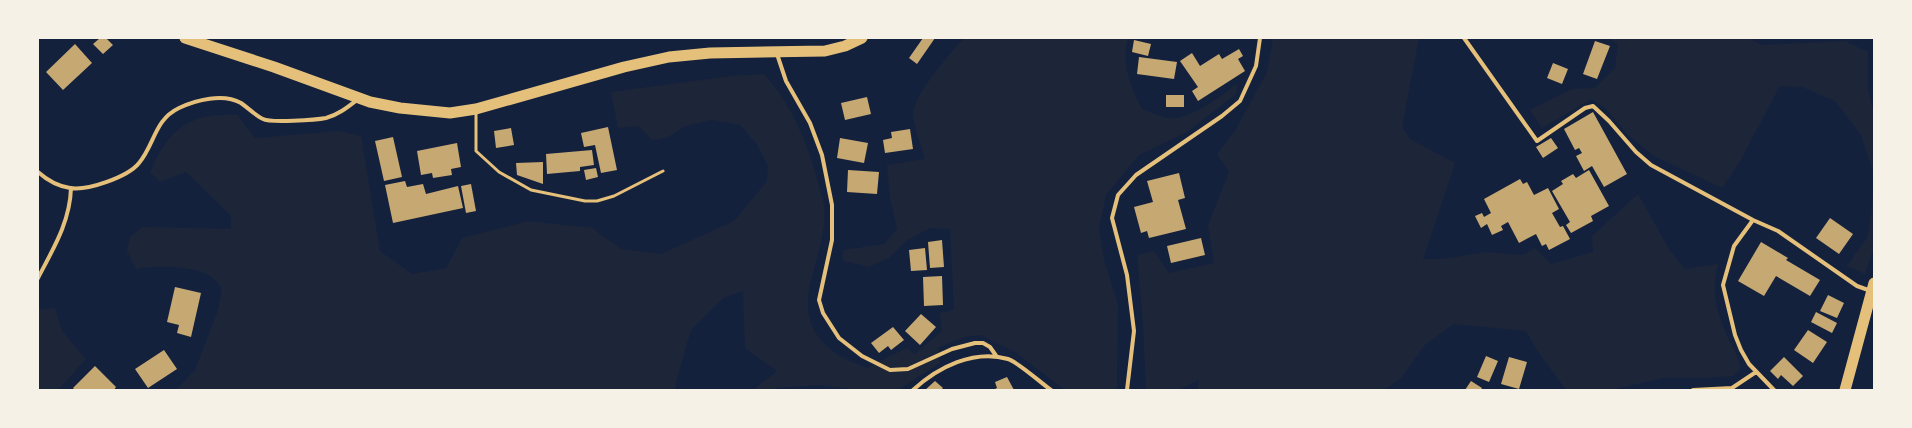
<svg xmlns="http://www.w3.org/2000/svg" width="1912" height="428" font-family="Karla,sans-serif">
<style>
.green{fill:#1d2539}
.building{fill:#c6a872}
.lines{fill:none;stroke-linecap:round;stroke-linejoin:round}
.service{stroke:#e5c07b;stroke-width:3}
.minor{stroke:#e5c07b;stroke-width:4}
.trunk{stroke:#e5c07b;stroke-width:11}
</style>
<rect width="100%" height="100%" fill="#14213d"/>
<!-- green -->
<path class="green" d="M964 38H1128C1121 63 1130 88 1143 110 1152 112 1162 118 1170 118 1190 120 1221 96 1237 84L1236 94 1187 132 1139 155 1106 195 1099 229 1104 260 1118 304 1117 388 1113 390H1065L1015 352 981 335 964 337 938 348 940 363 898 390H860L819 385 776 388V390H753L777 371 745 348 743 291 723 298 691 330 677 378 675 390H176L195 370 218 310 222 288C218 284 213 277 208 275 193 266 153 265 136 269L127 251 130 237 142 227 231 229V216L186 172 160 182 150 172C168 129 190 112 237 115L255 138 339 131 361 136 380 251 412 274 446 268 462 238 528 221 592 228 621 249 661 254 734 221 767 181 768 166 756 143 740 125 712 120 685 126 668 137 652 140 639 126 618 128 611 92 731 76 764 74C792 105 810 147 819 187 821 194 824 201 824 208 829 262 777 312 837 354 846 360 858 364 867 368L906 348 915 354 942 331 940 313 954 310 950 229 930 228 906 241 890 257 869 267 843 261V250L884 244 897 229 890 197 887 165 925 159C922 148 913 124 913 114 913 95 951 52 964 38Z
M1273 38H1419L1402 127 1410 139 1455 163 1423 259H1442L1486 252 1522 255 1535 248 1551 264 1593 252 1592 236 1638 194 1669 249 1685 269 1718 264C1710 294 1717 313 1729 340 1734 350 1740 358 1740 369L1734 376 1704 378H1663L1610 390H1566L1537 350 1526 331 1454 324 1425 345 1402 377 1385 390H1198L1199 380 1179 390H1146L1143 324 1137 255 1154 251 1169 273 1214 263 1208 225 1229 172 1217 154 1236 129 1267 72Z
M1609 38H1748L1762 45 1845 41 1868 52V89L1874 114V247L1865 274 1847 266 1868 236 1872 206 1874 174 1861 135 1835 101 1802 87 1780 86 1739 163 1722 188 1654 156 1627 134 1605 108 1591 99 1542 128 1530 110 1572 89 1595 88 1615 68 1618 45Z
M55 308 62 331 86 359 58 390H38V310Z"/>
<!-- building -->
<path class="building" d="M100 38H106L113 45 103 54 93 44Z
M923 38H935L917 64 909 58Z
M1134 40 1151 44 1148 56 1132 52Z
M1595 41 1610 46 1597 79 1583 74Z
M75 44 92 63 63 90 46 72Z
M1239 49 1243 56 1238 59 1245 71 1198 101 1192 91 1198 87 1180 61 1192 53 1200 66 1219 54 1222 59Z
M1139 57 1177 62 1174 79 1137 74Z
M1553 63 1568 69 1562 84 1547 78Z
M1166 95H1184V107H1166Z
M867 97 871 114 845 120 841 103Z
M1593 112 1627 174 1604 187 1592 166 1584 171 1576 156 1582 153 1579 148 1575 150 1564 129Z
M608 127 617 170 601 173 595 145 584 147 581 133Z
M511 128 514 145 496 148 494 131Z
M910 129 913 149 885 153 883 140 892 138 891 132Z
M393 137 402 177 384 181 375 141Z
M840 138 868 143 864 163 837 158Z
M1551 138 1558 148 1543 158 1536 147Z
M457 143 461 167 451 169 452 175 433 178 432 173 421 175 417 151Z
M592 150 594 165 580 167V171L547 174 546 154Z
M543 162V184L517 175 516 163Z
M596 168 598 177 586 180 584 170Z
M848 170 879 172 877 194 847 192Z
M1589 170 1609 206 1591 216 1593 221 1571 233 1566 225 1570 222 1552 191 1563 184 1561 181 1573 174 1576 178Z
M1179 173 1185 198 1178 200 1186 229 1149 238 1147 231 1141 233 1134 207 1153 202 1147 181Z
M1520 179 1523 184 1527 182 1534 195 1548 188 1559 209 1552 213 1560 227 1563 226 1570 239 1549 250 1546 244 1542 246 1536 234 1519 243 1508 222 1501 226 1503 230 1492 235 1487 224 1481 228 1475 216 1482 213 1484 217 1491 213 1484 199Z
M405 181 407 187 423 184 426 194 458 186 463 208 393 223 385 185Z
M471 184 476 211 466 213 461 186Z
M1830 218 1853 234 1839 254 1816 238Z
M1201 238 1205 255 1171 263 1167 246Z
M942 240 944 267 930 268 928 242Z
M1761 242 1788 258 1786 260 1820 280 1810 296 1776 276 1764 296 1738 281Z
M925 248 927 270 911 271 909 250Z
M942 276 943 305 924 306 923 277Z
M175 287 201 293 191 337 177 333 179 325 167 322Z
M1828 295 1844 303 1837 318 1820 311Z
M1816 312 1837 323 1832 333 1811 322Z
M921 314 936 327 920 345 905 331Z
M893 327 904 340 891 350 888 346 879 353 871 343Z
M1808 330 1827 342 1813 363 1794 350Z
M164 350 177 369 148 388 135 369Z
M1486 356 1498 361 1489 382 1477 377Z
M1509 357 1527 362 1519 389 1501 384Z
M1784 357 1803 376 1793 386 1781 375 1778 379 1770 371Z
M95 366 116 387 114 390H75L73 388Z
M1007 377 1014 390H993L997 388 995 382Z
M935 381 943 388 941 390H925Z
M1471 381 1482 388 1481 390H1465Z"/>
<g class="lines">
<!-- service -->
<path class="service" d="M476 112V151L499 172 531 190 585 201H597L614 196 663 171"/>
<!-- minor -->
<path class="minor" d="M1464 38 1537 141 1585 108 1593 106 1609 121 1636 152 1651 165 1753 220 1778 231 1857 286 1871 291
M777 54 786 81 810 123 822 155 832 205V240L819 300 823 313 839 338 862 356 890 370 908 369 952 349 975 343H983L990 347 997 357
M38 172C47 180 57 186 70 188 87 191 128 177 139 163 155 144 154 120 179 108 196 100 223 93 241 103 248 108 255 115 263 119 270 123 316 120 326 118 338 115 348 107 357 100
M1753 220 1734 246 1723 285 1735 335 1741 350 1749 364 1774 390
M38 278C53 249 70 222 71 188
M913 390C938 367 974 349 1008 359 1018 362 1041 383 1051 390
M1127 390 1134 331 1127 275 1112 218 1118 195 1136 175 1222 116 1240 101 1256 66 1260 38
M1693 390 1732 388 1756 372"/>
<!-- trunk -->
<path class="trunk" d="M185 38 274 67 370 102 400 108 450 113 476 109 624 67 669 57 710 53 825 51 845 46 862 38
M1845 390 1874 283"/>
</g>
<!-- border -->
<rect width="1912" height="428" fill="none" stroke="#f6f1e7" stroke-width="78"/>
</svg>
